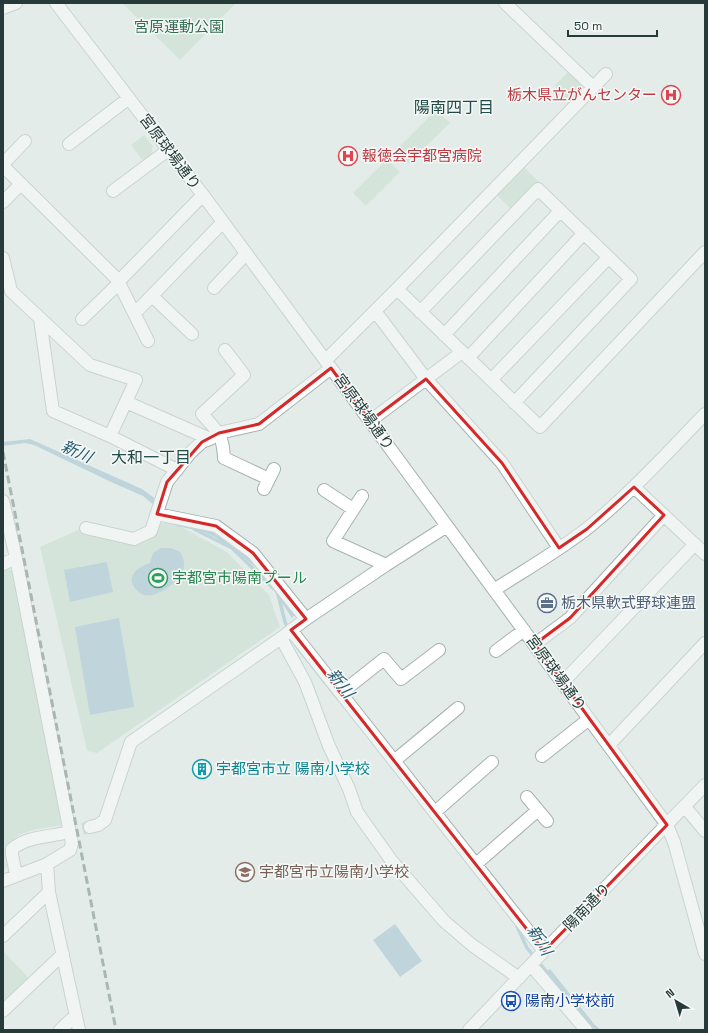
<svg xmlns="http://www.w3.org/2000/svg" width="708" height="1033" font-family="'Space Grotesk','Noto Sans JP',sans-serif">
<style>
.green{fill:#c0dacb}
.water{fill:#93b9ca}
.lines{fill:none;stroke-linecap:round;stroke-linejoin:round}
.stream{stroke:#93b9ca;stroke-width:3.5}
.minor-tunnel{stroke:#bec9c7;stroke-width:12;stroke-dasharray:12 6;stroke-linecap:butt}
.minor-casing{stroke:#a7b3b1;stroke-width:14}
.minor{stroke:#fff;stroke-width:12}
.rail{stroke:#607774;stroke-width:3;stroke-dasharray:8 4;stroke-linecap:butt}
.marked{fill:none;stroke:#d62828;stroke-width:3;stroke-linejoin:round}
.labels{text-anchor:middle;stroke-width:3;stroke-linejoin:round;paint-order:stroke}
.park-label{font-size:15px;fill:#356d53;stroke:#f4f9f7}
.health-label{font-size:15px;fill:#be3a42;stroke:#f4f9f7;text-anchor:end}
.street-label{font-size:15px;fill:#263b39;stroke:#f4f9f7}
.leisure-label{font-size:15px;fill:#27864d;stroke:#f4f9f7;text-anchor:start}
.service-label{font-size:15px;fill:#4e5e75;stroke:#f4f9f7;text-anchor:start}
.culture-label{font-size:15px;fill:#0d838f;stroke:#f4f9f7;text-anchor:start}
.education-label{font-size:15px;fill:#785e54;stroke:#f4f9f7;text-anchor:start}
.transit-label{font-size:15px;fill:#164399;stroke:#f4f9f7;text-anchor:start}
.neighbourhood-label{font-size:16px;fill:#244b47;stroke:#f4f9f7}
.water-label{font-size:16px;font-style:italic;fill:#275970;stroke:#f4f9f7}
</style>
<rect width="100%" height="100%" fill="#e4ecea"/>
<!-- green -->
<path class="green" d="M122 3H236L180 60Z
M568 72 582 86 581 94 571 104 556 88 555 85Z
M436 110 450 123 408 164 395 151Z
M144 135 153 146 151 155 143 161 131 145Z
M387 159 400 172 366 206 353 193Z
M523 166 540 183 513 211 496 194Z
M162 522 176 524 227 552 269 595 280 627 97 753 87 751 40 547 80 529 135 543 156 533Z
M7 569 14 571 63 825C46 828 10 830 5 851 4 855 6 862 7 866L3 873V571Z
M3 951 29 978 3 1003Z"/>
<!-- water -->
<path class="water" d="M30 439 142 489 153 497 158 502 155 506 143 496 111 482 34 445 25 443 3 446V442Z
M177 520 217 533 247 554 272 580 295 615 292 618 264 576 257 568 230 547 215 537 204 532 177 526 174 523Z
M161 548H171L180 552C183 558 186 563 183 570 179 582 156 599 144 595 139 593 136 590 134 587 126 575 140 566 150 563L153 553Z
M107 562 113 592 70 602 64 570Z
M119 618 134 707 90 715 75 627Z
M395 924 422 961 400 977 373 940Z
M550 969 595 1025 601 1030H595L590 1025 547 971Z"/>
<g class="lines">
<!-- stream -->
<path class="stream" d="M194 529 232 548 273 588
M278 594 285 622 289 630
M296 645 298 648 339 700
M516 924 527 948 565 994"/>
<!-- minor-tunnel -->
<path class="minor-tunnel" d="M65 833 90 827"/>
<defs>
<path id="minor" d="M56 3 203 195 331 368 447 526 667 825 674 842 705 954
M505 3 593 87
M3 8 16 3
M69 144 129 98
M3 164 25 141
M3 166 119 281
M113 191 168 150
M3 202 21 184
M3 258 11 291 90 365 136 380 110 436
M119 283 148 341
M214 288 246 254
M397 289 540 427 705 252
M152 296 192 334
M138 310 223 222
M375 311 426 379 502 463 559 548
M420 312 538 189 631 279 514 403
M40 319 53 411 110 436 177 470
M82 319 119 283V281L203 195
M444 335 560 211
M225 350 244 375 202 414C217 431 223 434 224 458L269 479
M468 358 584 233
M326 360 397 289 606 74
M491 380 608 258
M126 402 210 439
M370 421 462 352
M634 487 705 554
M264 489 274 469
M324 490 353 509
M362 496 333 541 386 565
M3 501 16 558 72 843 70 850 47 864 49 892 79 1030
M157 514 216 526 253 553 306 619
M86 528 134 539 151 531 167 482 191 452 202 442 210 439 219 433 259 424 331 368
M3 564 16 558
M494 590C525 570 560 550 589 527 631 493 667 453 705 414
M291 630 544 951
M281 638 305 682 329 746 349 789 357 812 391 860 444 921 472 945 519 978
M535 644 570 618 664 515
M496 651 524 630
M562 683 695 544
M341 693 384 659 401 679 439 650
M609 745 705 643
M542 756 589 719
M394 761 458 708
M527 797 547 821
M685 807 705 831
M435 812 492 762
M90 827 98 825 105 820 131 742 281 638 306 619 386 565 447 526
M476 864 538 810
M16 875 12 854V849C26 837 47 837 65 833
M3 881 47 864
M3 936 49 892
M531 965 586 1030
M3 1011 63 954
M60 1030 76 1015
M469 1030 544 951 705 785"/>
</defs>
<!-- minor casing -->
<use href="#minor" class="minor-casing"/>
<!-- minor -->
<use href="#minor" class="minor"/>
<!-- rail -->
<path class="rail" d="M3 452 116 1030"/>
</g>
<!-- marked area -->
<path d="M0 0H708V1033H0ZM331 368 370 421 426 379 502 463 559 548 587 529 634 487 664 515 570 618 535 644 667 825 544 951 291 630 306 619 253 553 216 526 157 514 167 482 202 442 219 433 259 424Z" fill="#e4ecea" fill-opacity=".55" fill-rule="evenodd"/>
<path class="marked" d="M331 368 370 421 426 379 502 463 559 548 587 529 634 487 664 515 570 618 535 644 667 825 544 951 291 630 306 619 253 553 216 526 157 514 167 482 202 442 219 433 259 424Z"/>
<!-- icons -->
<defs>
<symbol id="hospital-ring" viewBox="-11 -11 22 22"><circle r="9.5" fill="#f4f9f7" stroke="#e0444e" stroke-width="1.5"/><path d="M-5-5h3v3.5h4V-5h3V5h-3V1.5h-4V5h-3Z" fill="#e0444e"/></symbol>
<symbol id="stadium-ring" viewBox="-11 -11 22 22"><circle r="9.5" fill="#f4f9f7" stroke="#2e9e5b" stroke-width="1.5"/><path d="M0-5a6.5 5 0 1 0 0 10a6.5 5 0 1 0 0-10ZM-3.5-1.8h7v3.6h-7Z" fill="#2e9e5b"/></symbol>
<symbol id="office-ring" viewBox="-11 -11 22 22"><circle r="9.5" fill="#f4f9f7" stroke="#5c6f8a" stroke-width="1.5"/><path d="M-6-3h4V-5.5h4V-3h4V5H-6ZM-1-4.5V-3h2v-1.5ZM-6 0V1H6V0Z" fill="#5c6f8a"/></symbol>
<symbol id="building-ring" viewBox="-11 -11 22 22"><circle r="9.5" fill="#f4f9f7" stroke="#0f9aa8" stroke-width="1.5"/><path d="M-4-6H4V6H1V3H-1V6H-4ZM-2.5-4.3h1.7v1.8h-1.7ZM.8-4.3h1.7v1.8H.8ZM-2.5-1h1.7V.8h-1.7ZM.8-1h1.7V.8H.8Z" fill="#0f9aa8"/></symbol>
<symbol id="school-ring" viewBox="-11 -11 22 22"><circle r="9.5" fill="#f4f9f7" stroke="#8d6e63" stroke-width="1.5"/><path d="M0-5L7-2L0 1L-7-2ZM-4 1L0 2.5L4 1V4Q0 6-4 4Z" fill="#8d6e63"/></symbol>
<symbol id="bus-ring" viewBox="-11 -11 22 22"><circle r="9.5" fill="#f4f9f7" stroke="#1a4fb4" stroke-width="1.5"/><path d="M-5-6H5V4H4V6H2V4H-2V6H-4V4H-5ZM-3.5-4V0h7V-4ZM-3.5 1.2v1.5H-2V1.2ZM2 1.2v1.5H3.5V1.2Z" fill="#1a4fb4"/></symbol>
</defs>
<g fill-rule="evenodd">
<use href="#hospital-ring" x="660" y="84" width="22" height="22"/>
<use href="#hospital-ring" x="337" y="145" width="22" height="22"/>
<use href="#stadium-ring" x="147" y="567" width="22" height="22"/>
<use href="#office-ring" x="536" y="592" width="22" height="22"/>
<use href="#building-ring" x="191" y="758" width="22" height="22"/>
<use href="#school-ring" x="234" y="861" width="22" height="22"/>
<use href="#bus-ring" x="500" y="990" width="22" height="22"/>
</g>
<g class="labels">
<!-- park labels -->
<g class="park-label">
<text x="179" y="32">宮原運動公園</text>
</g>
<!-- health labels -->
<g class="health-label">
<text x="657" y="100">栃木県立がんセンター</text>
<text x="362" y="161" text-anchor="start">報徳会宇都宮病院</text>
</g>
<!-- street labels -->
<g class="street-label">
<text transform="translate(170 152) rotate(53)" y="5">宮原球場通り</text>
<text transform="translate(364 412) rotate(54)" y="5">宮原球場通り</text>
<text transform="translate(556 673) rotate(54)" y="5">宮原球場通り</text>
<text transform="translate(587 907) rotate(-46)" y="5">陽南通り</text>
</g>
<!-- leisure labels -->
<g class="leisure-label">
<text x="172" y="583">宇都宮市陽南プール</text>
</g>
<!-- service labels -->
<g class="service-label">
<text x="561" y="608">栃木県軟式野球連盟</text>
</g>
<!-- culture labels -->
<g class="culture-label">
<text x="216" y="774">宇都宮市立 陽南小学校</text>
</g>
<!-- education labels -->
<g class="education-label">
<text x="259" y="877">宇都宮市立陽南小学校</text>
</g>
<!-- transit labels -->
<g class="transit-label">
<text x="525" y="1006">陽南小学校前</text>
</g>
<!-- neighbourhood labels -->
<g class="neighbourhood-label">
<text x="454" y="113">陽南四丁目</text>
<text x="151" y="463">大和一丁目</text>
</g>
<!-- water labels -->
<g class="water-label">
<text transform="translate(77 451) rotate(24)" y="6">新川</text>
<text transform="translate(341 683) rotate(52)" y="6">新川</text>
<text transform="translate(540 940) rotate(58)" y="6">新川</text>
</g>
</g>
<!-- border -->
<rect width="708" height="1033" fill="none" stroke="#263b39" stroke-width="8"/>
<!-- north arrow -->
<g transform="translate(676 1001) rotate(322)" stroke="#f4f9f7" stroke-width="3" paint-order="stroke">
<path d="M0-3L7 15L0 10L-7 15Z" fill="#263b39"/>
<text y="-6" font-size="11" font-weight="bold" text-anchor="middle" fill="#263b39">N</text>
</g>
<!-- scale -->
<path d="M568 30v6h89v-6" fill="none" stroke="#263b39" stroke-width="2"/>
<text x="574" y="30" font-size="12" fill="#263b39" stroke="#f4f9f7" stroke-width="3" paint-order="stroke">50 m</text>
</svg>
